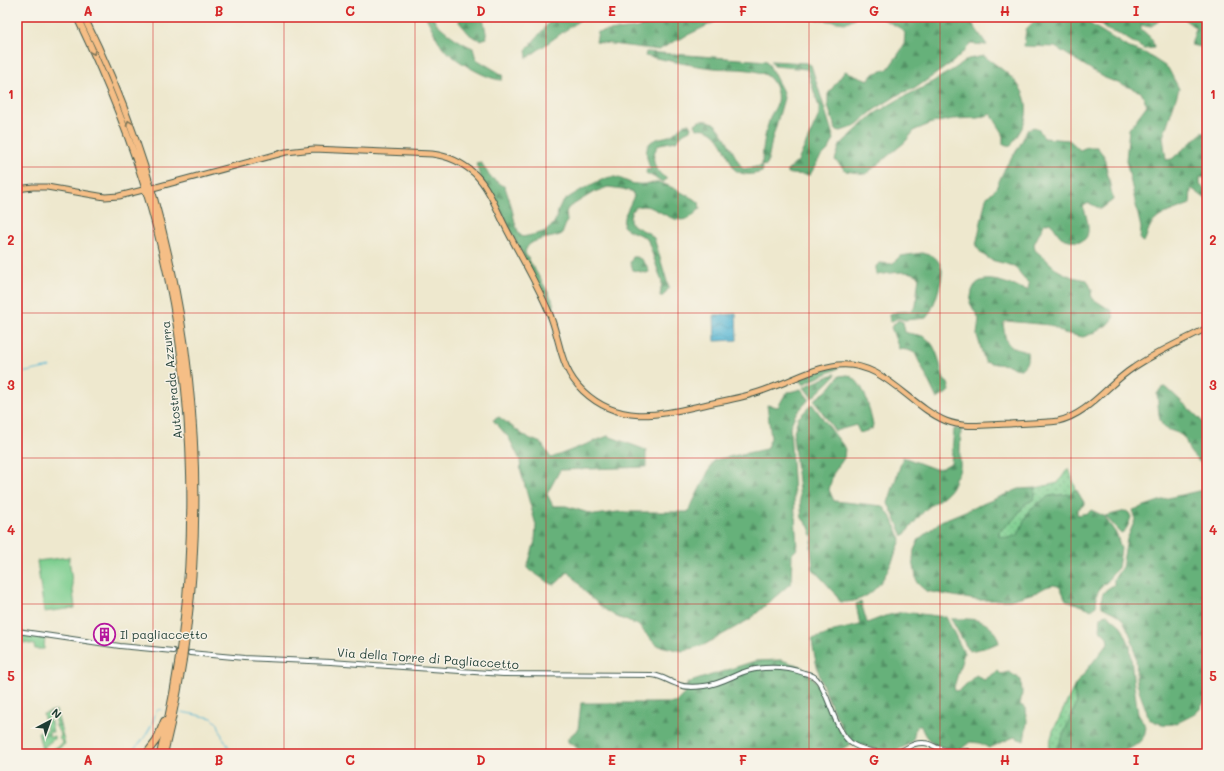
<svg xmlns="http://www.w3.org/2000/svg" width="1224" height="771" viewBox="0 0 1224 771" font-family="Mali,sans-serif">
  <defs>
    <pattern id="grass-dots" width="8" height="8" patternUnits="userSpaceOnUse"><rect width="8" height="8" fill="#7dce8f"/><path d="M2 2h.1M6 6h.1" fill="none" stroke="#66a876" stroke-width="1.8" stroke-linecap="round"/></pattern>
    <pattern id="forest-firs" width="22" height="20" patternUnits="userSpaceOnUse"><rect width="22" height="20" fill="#66b17a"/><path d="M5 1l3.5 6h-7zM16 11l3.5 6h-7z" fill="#539165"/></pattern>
    <pattern id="park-tufts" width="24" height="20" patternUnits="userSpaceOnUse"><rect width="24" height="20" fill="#7dce8f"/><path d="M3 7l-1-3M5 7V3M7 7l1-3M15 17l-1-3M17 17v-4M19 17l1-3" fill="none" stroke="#66a876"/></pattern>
    <pattern id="water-waves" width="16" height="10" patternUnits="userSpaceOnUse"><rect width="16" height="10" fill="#55b6d4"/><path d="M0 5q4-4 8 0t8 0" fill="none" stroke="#4695ad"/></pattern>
  </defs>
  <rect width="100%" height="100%" fill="#f7f3e8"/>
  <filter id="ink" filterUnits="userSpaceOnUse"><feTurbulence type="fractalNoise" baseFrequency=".025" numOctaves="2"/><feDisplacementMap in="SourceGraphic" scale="8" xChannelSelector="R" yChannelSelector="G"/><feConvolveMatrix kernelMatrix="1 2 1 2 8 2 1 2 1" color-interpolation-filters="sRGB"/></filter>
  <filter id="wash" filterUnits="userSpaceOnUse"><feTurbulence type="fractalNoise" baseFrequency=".012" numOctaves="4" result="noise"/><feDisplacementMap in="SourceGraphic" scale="16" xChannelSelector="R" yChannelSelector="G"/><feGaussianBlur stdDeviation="0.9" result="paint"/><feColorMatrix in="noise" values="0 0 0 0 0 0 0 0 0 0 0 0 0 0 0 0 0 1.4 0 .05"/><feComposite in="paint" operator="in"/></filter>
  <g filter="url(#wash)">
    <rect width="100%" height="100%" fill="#eee8ce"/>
    <path fill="url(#grass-dots)" stroke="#4e8662" d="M1069,469L1076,489L1071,494L1049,496L1029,510L1018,535L1008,538L999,536V531L1013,520L1025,504L1034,499L1036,488L1058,483L1066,471Z
      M1075,685L1074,692L1077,703L1055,754H1048L1051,738L1053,731Z
      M56,710L60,725L56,726L54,717L56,716L55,712L49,713L53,732H49V734L39,737L38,732L47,730L43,714Z"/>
    <path fill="url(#forest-firs)" stroke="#427757" d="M426,17H432C440,29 460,43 473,48L476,59L503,75L502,80C487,80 450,58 441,45C435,36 431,26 426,17Z
      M460,17H483L487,38L480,40L470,35L459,22Z
      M554,17H584L527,58L526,50Z
      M654,17H743L719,20L673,42L659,50L596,42L598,32L636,28L646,25Z
      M812,17H857L845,23L815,19Z
      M879,17H968L987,45L971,44L953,62L914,89L901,93L874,110L855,126L841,131L836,130L828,106V94L845,71L868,80L873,74L888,69L904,46L905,33L900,28Z
      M1039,17H1079L1127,47L1145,53L1168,68L1179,89L1163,137L1166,160L1172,159L1202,133L1207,132V178L1200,177V185L1207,191L1206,199L1191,188L1190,204C1178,209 1159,213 1151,225C1148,229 1147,235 1145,240L1143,242L1140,240L1141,228L1126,160L1129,129L1147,105L1141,92L1105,78L1055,47L1024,46L1026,29Z
      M1092,17H1142L1144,20L1147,19L1148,17H1158L1159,21L1150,27L1141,25V29L1152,39L1154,48L1144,49L1121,35L1105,29Z
      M1181,17H1207V48L1191,45L1196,28Z
      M646,52L767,61L782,90L784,98L772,140L767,165L762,166L763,169L762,172C753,175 742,176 734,169C726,153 719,125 697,129L695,124L699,121C702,121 708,120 711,122C722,125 735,159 743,169L762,166C762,149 765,132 771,115C773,111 777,106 777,102C779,92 774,80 766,75C751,67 730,70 714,68C691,66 668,60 645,56Z
      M984,56C1005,72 1030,85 1026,116C1025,126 1016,137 1011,146L1003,144V133L991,114L978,118L953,119L932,123L915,130L905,142L866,174L846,171L835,160L840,145L874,114L901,98L920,89L954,69L968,59Z
      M771,61L807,63L811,65L834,139L829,149L819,159L810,175L791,174L786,172L798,161L819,115V107L807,69L774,66Z
      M685,124H689L691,126L690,130L684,133L676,141L660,144C649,154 653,171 666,178V180L663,182L646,173L647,169L651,171C647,159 641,144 657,139C662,137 669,137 673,134C677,131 680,127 685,124Z
      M1034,127L1040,131L1044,138L1069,140L1080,150L1087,147H1097L1104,156L1113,200L1101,209L1089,203L1083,206C1087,217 1096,246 1073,241C1070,240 1064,239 1061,237C1057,233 1054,227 1050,222L1044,224L1034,244L1035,250L1059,271L1072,277L1087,280L1092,290L1091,295L1093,299L1112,311L1114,317L1107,325L1094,333L1083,337L1064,333L1050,325L1006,321L1003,324C1005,333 1004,344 1014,348C1018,350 1022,350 1027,352C1028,360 1027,364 1021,369L1014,368L1009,365L996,364L985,362L977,335L979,319L970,303C971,299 971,295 972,291C979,268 1013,287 1028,290L1029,284L1014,266L991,260L982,254L976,246L986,198L996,188L1006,166L1019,147L1028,129Z
      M481,162L490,177L505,187L511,205L515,223L519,234L523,237C539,233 551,234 557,216C558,211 559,206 563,202C570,195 602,178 611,177C620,176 628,184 637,184C643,185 658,182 661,183C671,186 690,197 699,202L700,209C696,212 692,217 687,219C667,225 652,197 633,209C630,214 629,219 631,224L650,234L654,238L669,288L663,296H660L662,282L647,238C641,235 626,230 623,226L624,217L634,196L632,192L623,189L608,187L594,192L568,208L566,212L567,221L562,234C550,240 527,237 525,253L552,299L556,315L553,317L500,209L480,177L476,163Z
      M922,253C925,254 931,255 934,257C938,259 941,266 942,270C943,280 933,311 926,318L905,320L898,318L890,322L889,315L896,312L910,311L916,306L917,293L919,277C911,268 888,274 876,275V266L880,263L892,264L900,256Z
      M633,257C641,256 648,265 649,272L646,273L633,270L630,263Z
      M898,320L903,322L905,332C912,335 921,334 926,338C938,346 940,367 944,380L948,383L950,391L937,399L915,353L908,350L899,349L891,327Z
      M839,367L837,369L803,384L800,379L821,370Z
      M834,374H836L834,377L812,398L804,387Z
      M848,375C866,383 868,407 873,424L872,429L860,433L856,425L835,431L814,400L828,390L839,376Z
      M1164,387L1167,388L1199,418L1207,428V475C1203,462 1199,463 1191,453C1186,447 1188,440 1181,435C1176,431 1168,431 1164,427C1157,420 1159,403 1157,394L1161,388Z
      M801,389L809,399L795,415L790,427L797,549L792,554L791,583L750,619L704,645L682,651L656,645L638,625L617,617L604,609L587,594L569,571L559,581L554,585L546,581L527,568L535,541L536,525L521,472L520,460L509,438L493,420L499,417L526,437L541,443L551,458L608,436L646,450V467L560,470L547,494L553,506H566L595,515L618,512H688L714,460L766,449L771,438L767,405L778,407L786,393Z
      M812,404L845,448L844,458L833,474L829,490L834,501L883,506L893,520L901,540C889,569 878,604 840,602L835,593L813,569L811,547L813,538L809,527L802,518L793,435L798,418Z
      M954,429H961C961,437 960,445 960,452C959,462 963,470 955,478C953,493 937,500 926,509C918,517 911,527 903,536L888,503L903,457L935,469L942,468L951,463Z
      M1036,488L1034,499L1025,504L1013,520L999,531V536L1008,538L1018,535L1029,510L1049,496L1070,494L1076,489L1085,504L1077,510V515L1088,513L1091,510L1104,516L1117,535L1121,549L1118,568L1111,575L1108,581L1100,587L1097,594L1096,606L1091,610L1088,608L1066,600L1061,589L1058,586L1053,585L1046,587L1037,592L1010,600H976L926,591L917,583L913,560L914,550L919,539L941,521L1019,489Z
      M1207,489V698C1203,702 1202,708 1198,711C1196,714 1191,716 1187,718C1172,726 1165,727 1149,719C1145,705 1138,692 1136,677C1136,671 1137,665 1136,659C1135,646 1129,628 1121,618C1116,613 1108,610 1102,607C1101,594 1102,591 1114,585V579L1122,567L1127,539L1135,520V516L1133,510L1168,498Z
      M1126,511L1129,513L1131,517C1129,523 1127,531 1121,533L1105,516Z
      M861,602L867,623L885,616L903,612L946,617L964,653L954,687L955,691L960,690L976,675L984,680L998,671L1001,674L1009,672L1021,680L1022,693L1020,705L1026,708L1027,722L1024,741L1014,737L989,748L980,743L970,742L961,749C942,748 928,747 921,726H917L915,730L913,741C897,752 895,752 876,749C868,747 859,746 852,741C846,737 842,728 839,721C824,692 816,671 812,639L823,636L834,631L860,625L856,604Z
      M1107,614L1121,626L1130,645L1133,678L1138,714L1146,727C1145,731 1145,736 1142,739C1126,760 1080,754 1055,754L1077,703L1074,692L1075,685L1108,643L1107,637L1100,630L1101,618L1103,615Z
      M951,619C966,619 981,617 992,629C996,634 998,637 999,643L984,648L969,651Z
      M781,660L801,666L815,680L841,732L851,744L833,754H678V751L633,754H582L575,746L568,742V738L578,729L581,703H675L685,693L687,683L755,661Z"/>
    <path fill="url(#park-tufts)" stroke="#4e8662" d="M17,632L45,636L44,649H35L34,645L17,641Z
      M60,725L65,744L50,754H43L39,737L49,734L50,737L54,736V739L44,747L48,753L63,743L59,738L61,736L56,726Z"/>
    <path fill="#7dce8f" stroke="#4e8662" d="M69,557L75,608L44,612L37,561Z"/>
    <path fill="url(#water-waves)" stroke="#3a7a84" d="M736,314L737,340L715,341L714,315Z"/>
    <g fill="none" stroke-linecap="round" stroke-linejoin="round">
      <path stroke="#55b6d4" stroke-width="1" d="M17,374L50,367
        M182,712L212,718L218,724L222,736L233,754
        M104,754C111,752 119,753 126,752C138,749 145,737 151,726C154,720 154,713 159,709L162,710"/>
    </g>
  </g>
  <g filter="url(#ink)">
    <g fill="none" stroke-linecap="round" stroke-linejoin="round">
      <defs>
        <path id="minor" d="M17,631L120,646L173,651
          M190,653L244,658L331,662L503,674L652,675C662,676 668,681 677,684C685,688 695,687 704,686C717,685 729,678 741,673C759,666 785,666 804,673C809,674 816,677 819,682C830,698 836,735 854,745C865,751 890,756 901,751C909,747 915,742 924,743C929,743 933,746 938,748C947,751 958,752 968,751L970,754"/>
        <path id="major" d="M153,188L286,152L314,149L432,154C449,156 463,163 475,174C490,189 497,211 507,230C521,257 537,284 549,312C561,341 559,368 583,391C621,427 663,414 708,404C729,400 750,396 770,388C793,380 814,368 838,365C883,360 909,406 946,421C966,429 989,424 1010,424C1026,423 1042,423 1058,421C1089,414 1108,384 1133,368C1156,352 1182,341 1207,328
          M17,189L33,187H47L105,197L119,196L143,190"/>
        <path id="highway" d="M77,17C105,76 131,138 149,201C200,377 204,576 160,754
          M84,17C196,243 225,509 164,754
          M146,754L156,741L164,721"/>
      </defs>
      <use href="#minor" stroke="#3e574b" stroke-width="6"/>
      <use href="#major" stroke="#3e574b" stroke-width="7"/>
      <use href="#highway" stroke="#3e574b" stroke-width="8"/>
      <use href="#minor" stroke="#fff" stroke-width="4"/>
      <use href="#major" stroke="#f5be86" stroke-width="5"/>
      <use href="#highway" stroke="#f5be86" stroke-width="6"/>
    </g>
    <defs><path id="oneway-chevron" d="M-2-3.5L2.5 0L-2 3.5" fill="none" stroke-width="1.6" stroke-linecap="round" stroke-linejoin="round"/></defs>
    <g stroke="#7f7759">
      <use href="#oneway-chevron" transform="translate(93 52) rotate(66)"/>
      <use href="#oneway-chevron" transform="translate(129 123) rotate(-110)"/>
    </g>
  </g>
  <path fill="none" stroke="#d62828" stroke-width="1" stroke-opacity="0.55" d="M153,17V754M284,17V754M415,17V754M546,17V754M678,17V754M809,17V754M940,17V754M1071,17V754M17,167H1207M17,313H1207M17,458H1207M17,604H1207"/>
  <defs>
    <symbol id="building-ring" viewBox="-11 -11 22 22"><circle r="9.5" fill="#f7f3e8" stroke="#b5179e" stroke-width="1.5"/><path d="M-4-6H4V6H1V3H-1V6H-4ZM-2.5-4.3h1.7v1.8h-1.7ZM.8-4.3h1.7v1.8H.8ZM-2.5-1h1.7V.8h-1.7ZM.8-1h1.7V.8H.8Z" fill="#b5179e"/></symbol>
  </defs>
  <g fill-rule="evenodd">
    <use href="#building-ring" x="92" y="622" width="25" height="25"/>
  </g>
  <g text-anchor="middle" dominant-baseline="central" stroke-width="3" stroke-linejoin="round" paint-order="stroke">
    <g font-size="12" fill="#1f3d34" stroke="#f7f3e8">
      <text transform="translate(171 380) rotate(-96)">Autostrada Azzurra</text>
      <text transform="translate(428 658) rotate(4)">Via della Torre di Pagliaccetto</text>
    </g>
    <g font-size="12" fill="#1f3d34" stroke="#f7f3e8" text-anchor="start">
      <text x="120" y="634">Il pagliaccetto</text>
    </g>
  </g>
  <rect width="1224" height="771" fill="none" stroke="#f7f3e8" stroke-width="44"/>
  <g transform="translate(50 721) rotate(41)" stroke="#f7f3e8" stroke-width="3" paint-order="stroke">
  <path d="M0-3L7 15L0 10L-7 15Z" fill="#1f3d34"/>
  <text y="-6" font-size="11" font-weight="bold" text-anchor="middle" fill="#1f3d34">N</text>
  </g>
  <rect x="22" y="22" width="1180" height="727" fill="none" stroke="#d62828" stroke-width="1.5"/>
  <g font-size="13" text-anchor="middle" font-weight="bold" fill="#d62828">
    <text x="88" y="16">A</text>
    <text x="219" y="16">B</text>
    <text x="350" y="16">C</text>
    <text x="481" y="16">D</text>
    <text x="612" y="16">E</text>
    <text x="743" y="16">F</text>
    <text x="874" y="16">G</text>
    <text x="1005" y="16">H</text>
    <text x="1136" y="16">I</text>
    <text x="11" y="99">1</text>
    <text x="1213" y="99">1</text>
    <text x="11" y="245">2</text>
    <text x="1213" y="245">2</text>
    <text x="11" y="390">3</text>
    <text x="1213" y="390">3</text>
    <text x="11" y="535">4</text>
    <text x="1213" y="535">4</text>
    <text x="11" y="681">5</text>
    <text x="1213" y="681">5</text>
    <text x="88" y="765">A</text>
    <text x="219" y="765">B</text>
    <text x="350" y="765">C</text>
    <text x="481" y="765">D</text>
    <text x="612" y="765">E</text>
    <text x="743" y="765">F</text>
    <text x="874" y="765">G</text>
    <text x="1005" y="765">H</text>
    <text x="1136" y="765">I</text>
  </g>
</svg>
